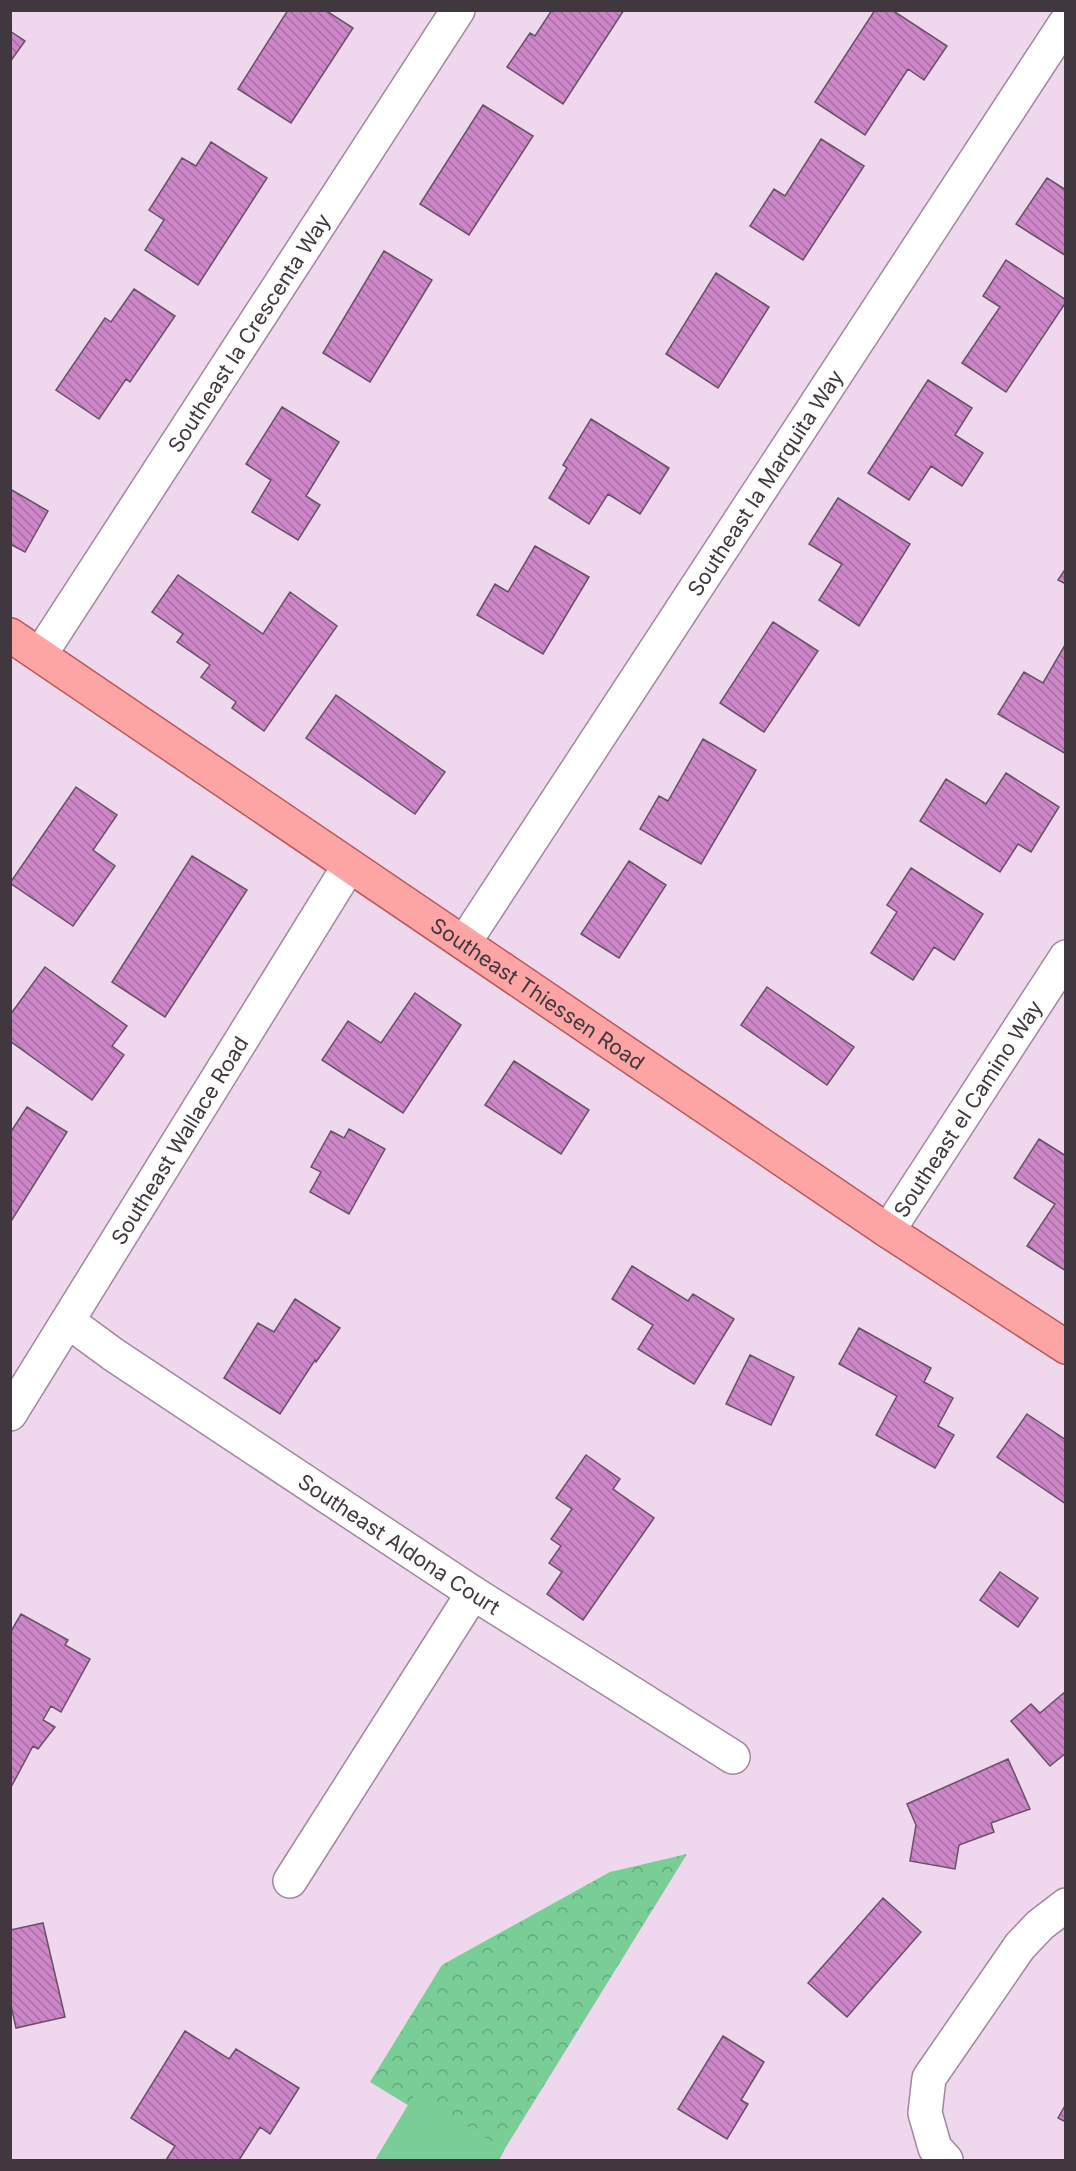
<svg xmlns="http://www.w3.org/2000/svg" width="1076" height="2171" viewBox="0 0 1076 2171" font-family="Inter,sans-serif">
  <defs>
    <pattern id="forest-crowns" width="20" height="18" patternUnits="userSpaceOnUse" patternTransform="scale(1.5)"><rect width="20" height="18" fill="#78ce94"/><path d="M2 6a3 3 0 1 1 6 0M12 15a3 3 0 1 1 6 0" fill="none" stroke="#64a87a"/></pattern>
    <pattern id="building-back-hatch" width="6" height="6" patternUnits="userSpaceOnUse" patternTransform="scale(1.5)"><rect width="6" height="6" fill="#cd86c8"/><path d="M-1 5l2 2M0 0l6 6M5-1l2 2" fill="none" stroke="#a86ea4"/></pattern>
  </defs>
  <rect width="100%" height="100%" fill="#efd7ed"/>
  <path fill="url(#forest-crowns)" d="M687,1854L498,2160L370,2082L442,1965L610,1872Z"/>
  <path fill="#78ce94" d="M414,2095L505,2149L499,2160H375Z"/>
  <path fill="url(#building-back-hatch)" stroke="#675265" stroke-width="1.5" d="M288,10H325L353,28L291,123L238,89Z
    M552,10H624L563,104L507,67L530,33L535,36Z
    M875,10H892L947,46L924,80L908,69L865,135L815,102Z
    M10,31L25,41L10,62Z
    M483,105L533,136L469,235L420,204Z
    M821,139L864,166L803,260L750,226L774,189L785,196Z
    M211,142L267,178L198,285L145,250L164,220L149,210L182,158L196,166Z
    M1047,178L1066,190V256L1016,224Z
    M384,251L432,280L370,382L323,353Z
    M1006,260L1066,300V302L1006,392L962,363L1000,307L983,296Z
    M716,273L769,307L718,388L666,354Z
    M134,289L175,316L130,382L126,379L99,419L56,390L105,318L111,322Z
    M928,380L972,408L955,435L983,453L962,486L931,466L909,500L868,473Z
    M282,407L339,442L306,496L320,505L298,540L252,512L271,480L246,464Z
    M591,419L669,468L640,514L608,494L589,524L549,498L567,468L563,465Z
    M10,489L48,511L25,552L10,544Z
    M838,498L910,544L859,626L819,600L842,564L809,544Z
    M535,546L589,577L543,654L477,615L495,584L508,592Z
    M1066,568V584L1058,580Z
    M178,575L263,634L290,592L337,626L264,731L232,708L236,702L201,677L210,665L177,642L183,634L152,612Z
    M773,622L818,651L764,732L720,703Z
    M1065,645L1066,646V754L998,714L1024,672L1043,683Z
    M336,695L445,772L415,814L306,738Z
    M703,739L756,770L701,864L640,829L659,796L668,801Z
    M1006,773L1059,807L1031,852L1018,844L1000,872L920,821L946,779L986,804Z
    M76,787L117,815L93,850L115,866L73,926L10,883Z
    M192,856L247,890L165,1017L112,982Z
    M629,861L666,885L619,958L581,934Z
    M911,868L983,914L954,960L934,947L913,980L871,953L897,912L887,905Z
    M45,967L127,1026L112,1046L124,1055L92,1100L10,1041V1015Z
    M767,987L854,1047L827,1085L741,1025Z
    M415,993L461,1025L403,1113L322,1060L348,1021L381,1043Z
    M514,1061L589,1110L561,1154L485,1105Z
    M27,1107L67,1132L10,1223V1133Z
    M349,1129L385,1149L349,1214L310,1192L321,1172L311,1167L331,1131L344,1138Z
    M1039,1139L1066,1156V1271L1027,1246L1055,1204L1014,1178Z
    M632,1266L688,1301L693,1294L734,1319L694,1384L638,1349L653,1325L612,1299Z
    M295,1299L340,1328L316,1362L315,1360L280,1414L224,1378L258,1323L274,1332Z
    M859,1328L931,1368L924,1382L953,1398L938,1426L954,1435L935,1468L876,1435L897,1396L839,1364Z
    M750,1355L794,1377L771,1425L726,1404Z
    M1027,1414L1066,1440V1504L997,1457Z
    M586,1455L620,1479L613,1489L654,1518L583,1620L547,1594L562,1572L549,1563L561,1546L551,1539L572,1509L556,1498Z
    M1000,1572L1038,1598L1018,1627L980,1600Z
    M21,1614L68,1640L65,1645L90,1659L61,1712L51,1706L43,1720L55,1727L38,1749L33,1746L10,1789V1633Z
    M1066,1691V1753L1050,1766L1011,1721L1031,1704L1040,1713Z
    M1008,1759L1030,1809L991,1823L994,1832L959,1845L955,1869L910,1861L916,1825L907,1804Z
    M883,1898L921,1932L847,2017L808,1983Z
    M43,1923L65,2017L16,2028L10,2001V1930Z
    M185,2031L229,2059L236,2049L299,2088L270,2134L260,2127L239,2160H166L175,2146L131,2118Z
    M723,2036L764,2062L741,2100L748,2104L727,2139L678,2109Z
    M1066,2104V2122L1058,2118Z"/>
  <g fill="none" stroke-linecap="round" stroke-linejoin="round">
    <defs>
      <g id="minor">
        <path id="s1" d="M40,655L458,10"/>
        <path id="s2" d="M464,943L1066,22"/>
        <path id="s3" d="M888,1231L1066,957"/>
        <path id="s4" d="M69,1322L114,1355L473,1593L733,1757"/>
        <path id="s5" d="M10,1414L349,866"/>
        <path d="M290,1881L473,1593"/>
        <path d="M946,2160L935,2148L925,2113L929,2078L1020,1946L1040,1925L1066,1905"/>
      </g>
      <g id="major">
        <path id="s6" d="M10,635L888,1231L1066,1347"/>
      </g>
    </defs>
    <use href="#minor" stroke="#9f899d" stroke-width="36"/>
    <use href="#major" stroke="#ba585a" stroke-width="36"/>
    <use href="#minor" stroke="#fff" stroke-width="33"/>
    <use href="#major" stroke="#fda5a5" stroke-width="33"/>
  </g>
  <g text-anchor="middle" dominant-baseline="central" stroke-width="4.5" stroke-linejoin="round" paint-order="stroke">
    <g font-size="21" fill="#40373f" stroke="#fff">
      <text stroke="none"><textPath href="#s1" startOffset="384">Southeast la Crescenta Way</textPath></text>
      <text stroke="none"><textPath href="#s2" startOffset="550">Southeast la Marquita Way</textPath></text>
      <text stroke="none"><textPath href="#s6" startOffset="638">Southeast Thiessen Road</textPath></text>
      <text stroke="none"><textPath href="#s3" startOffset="146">Southeast el Camino Way</textPath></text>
      <text stroke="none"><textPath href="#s5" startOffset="322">Southeast Wallace Road</textPath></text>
      <text stroke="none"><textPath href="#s4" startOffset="398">Southeast Aldona Court</textPath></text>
    </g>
  </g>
  <rect width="1076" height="2171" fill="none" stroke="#40373f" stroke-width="24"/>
</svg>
